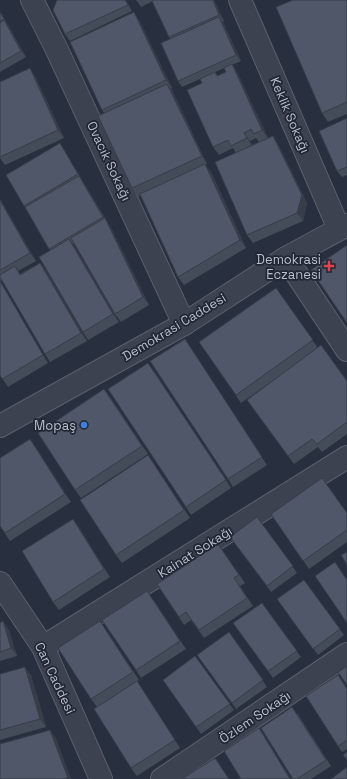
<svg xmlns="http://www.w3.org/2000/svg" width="347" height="779" viewBox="0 0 347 779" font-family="'Space Grotesk',sans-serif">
  <rect width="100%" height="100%" fill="#283040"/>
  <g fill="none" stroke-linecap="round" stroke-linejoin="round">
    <defs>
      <path id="minor" d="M32,0L57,50L184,324
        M240,0L339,229
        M286,258L347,350
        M0,583L43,647L101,779
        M43,647L347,457
        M162,779L347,654"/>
      <path id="tertiary" d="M0,426L184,324L286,258L347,225"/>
    </defs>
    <use href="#minor" stroke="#5a606d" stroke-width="24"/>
    <use href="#tertiary" stroke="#5a606d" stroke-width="24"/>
    <use href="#minor" stroke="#3c4250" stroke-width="22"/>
    <use href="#tertiary" stroke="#3c4250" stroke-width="22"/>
  </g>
  <path fill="#444b59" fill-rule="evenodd" d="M57,0H126L132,11L70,41L65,34Z
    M136,0H214L224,21L223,22L241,61L232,65L237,72L268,138L273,136L278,144L307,203L303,221L253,243L247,235L236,153L233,148L219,155L213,147L202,83L200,79L182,87L178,81L170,39L153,1L141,7ZM224,68L226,72L218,76L215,72ZM256,138L259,142L252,145L250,141Z
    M347,0V114L328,122L322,113Z
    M0,11L26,57L0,72Z
    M139,20L172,88H171L173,92L207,164L205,165L211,172L246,248L184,285L178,277L140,195L138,197L132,188L104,113L102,110Z
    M35,76L64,138L5,165L0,158V82Z
    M347,118V175L342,177L337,171Z
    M64,150L105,218L110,226L149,305L121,322L115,314L74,243L73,244L119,322L88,340L83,332L50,250L6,175Z
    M0,199L36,261L18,271L20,274L40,263L46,271L87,341L50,362L45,354L2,280L0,281L48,363L8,387L0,375Z
    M276,288L318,348L347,381V434L322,452L318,447L294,464L247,400L282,374L241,403L199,342Z
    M185,339L267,465L233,487L228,479Z
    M154,371L231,488L191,515L186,507Z
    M110,397L148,454L81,498L75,490Z
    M30,439L71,502L10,541L0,526Z
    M148,455L190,518L122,563L116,555Z
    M347,513V542L309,569L271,514Z
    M257,517L297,573L271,592L230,537Z
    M73,519L110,577L59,610L53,602Z
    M218,544L245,583L240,586L253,606L204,638L191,620L184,625L157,584Z
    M304,580L344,635L318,655L277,599Z
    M153,599L186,649L141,678L136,670Z
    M262,603L301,657L273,678L233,623Z
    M100,621L139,680L137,681L180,748L137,776L131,768L97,707L91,699Z
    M0,623L9,630L17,656L0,661Z
    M229,632L267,687L236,709L197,655Z
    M195,656L234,710L201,734L163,680Z
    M0,674L31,675L46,727L0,740Z
    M347,688V749L342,752L338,746Z
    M297,713L331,766L311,779H293Z"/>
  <path fill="#373d49" d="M125,0H126L132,11L128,5Z
    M213,0H214L224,21L219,15Z
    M134,12L139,20L172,88L166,80Z
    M219,17L224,24L241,61L236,55Z
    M4,20L9,26L26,57L21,51Z
    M232,64L237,72L268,138L262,130Z
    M30,68L35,76L64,138L58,130Z
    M167,84L173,92L207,164L202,156Z
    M244,133L250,141L252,147L247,138Z
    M273,136L278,144L307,203L303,221L297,213Z
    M205,164L211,172L246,248L240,240Z
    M79,176L83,182L105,219V218L110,226L149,305L143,297L106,222Z
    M0,199L36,261L30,253L0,200Z
    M69,239L75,247L119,322L113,314Z
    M40,263L46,271L87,341L81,333Z
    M0,281L48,363L43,355Z
    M30,439L36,447L71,502L65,494Z
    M73,519L79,527L110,577L104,569Z
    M3,621L9,630L17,656L11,648Z
    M25,667L31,675L46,727L40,719Z
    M259,728L264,735L291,779H290Z
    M50,730L56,738L71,779H69L68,778Z"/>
  <path fill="#4f5768" stroke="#373d49" d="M57,0H125L128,5L65,34L53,10Z
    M154,0H213L219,15L169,37L152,1Z
    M293,0H347V102L322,113L276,7Z
    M0,12L4,19L0,21Z
    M134,12L166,80L102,110L70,42Z
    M219,17L236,55L178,81L161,43Z
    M4,20L21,51L0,63V23Z
    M232,64L262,130L254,134L251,129L244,133L247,138L231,146L228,140L213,147L187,90L202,83L200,79L215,72L217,76L226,72L224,68Z
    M30,68L58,130L0,157V82Z
    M167,84L202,156L132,188L98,116Z
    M347,118V167L337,171L319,131Z
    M273,136L302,195L297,213L247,235L215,162Z
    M60,143L78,174L24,206L6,175Z
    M205,164L240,240L178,277L140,194Z
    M79,176L103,217L49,249L25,207Z
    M0,200L30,253L0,270Z
    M105,218L143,297L115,314L71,238Z
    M69,239L113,314L83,332L39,257Z
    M347,245V323L311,270Z
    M40,263L81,333L45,354L0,277V275L15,266L20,275Z
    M0,281L43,355L2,379L0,375Z
    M276,288L313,340L236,395L199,342Z
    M185,339L262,457L228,479L150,361Z
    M321,345L347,381V422L317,444L312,439L288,456L247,400Z
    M148,363L226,480L186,507L108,389Z
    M104,389L142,446L75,490L38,433Z
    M30,439L65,494L5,533L0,526V458Z
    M148,455L184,510L116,555L80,500Z
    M322,478L347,513V530L303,561L271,514Z
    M257,517L293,566L267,586L230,537Z
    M73,519L104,569L53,602L22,551Z
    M218,544L239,575L234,578L247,598L199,630L186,612L179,617L157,584Z
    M347,552V565L341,555Z
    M335,562L347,580V623L315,576Z
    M304,580L340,629L313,649L277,599Z
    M147,591L180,641L136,670L102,620Z
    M262,603L297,651L268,671L233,623Z
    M3,621L11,648L0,652V623Z
    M100,621L133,672L91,699L58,648Z
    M229,632L263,680L232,703L197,655Z
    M195,656L230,704L196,727L163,680Z
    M347,666V685L338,672Z
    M25,667L40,719L0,730V674Z
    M338,675L347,689V740L338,746L306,696Z
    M137,681L175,740L131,768L94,709Z
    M292,707L326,760L297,779H293L261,728Z
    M259,728L290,779H241L224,751Z
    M50,730L68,778L63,779H0V744Z
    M347,752V760L343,755Z
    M215,758L229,779H182Z
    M347,767V779H331Z"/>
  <path fill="#e0444e" stroke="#212735" stroke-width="1.5" d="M327 260h4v4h4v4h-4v4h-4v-4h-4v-4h4z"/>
  <circle fill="#3f7fe0" stroke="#212735" stroke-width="1.5" cx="84" cy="425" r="4"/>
  <g text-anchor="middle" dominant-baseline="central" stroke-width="3.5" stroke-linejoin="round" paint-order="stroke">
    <g font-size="13" fill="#b9beca" stroke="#212735">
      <text transform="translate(290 115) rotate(67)">Keklik Sokağı</text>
      <text transform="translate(109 161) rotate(65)">Ovacık Sokağı</text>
      <text transform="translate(174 327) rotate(-31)">Demokrasi Caddesi</text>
      <text transform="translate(195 552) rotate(-32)">Kainat Sokağı</text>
      <text transform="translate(55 678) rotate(65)">Can Caddesi</text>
      <text transform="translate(255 717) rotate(-34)">Özlem Sokağı</text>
    </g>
    <g font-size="13" fill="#b9beca" stroke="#212735" text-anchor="end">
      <text x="321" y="259">Demokrasi<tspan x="321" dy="15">Eczanesi</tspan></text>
      <text x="76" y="425">Mopaş</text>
    </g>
  </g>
</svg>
